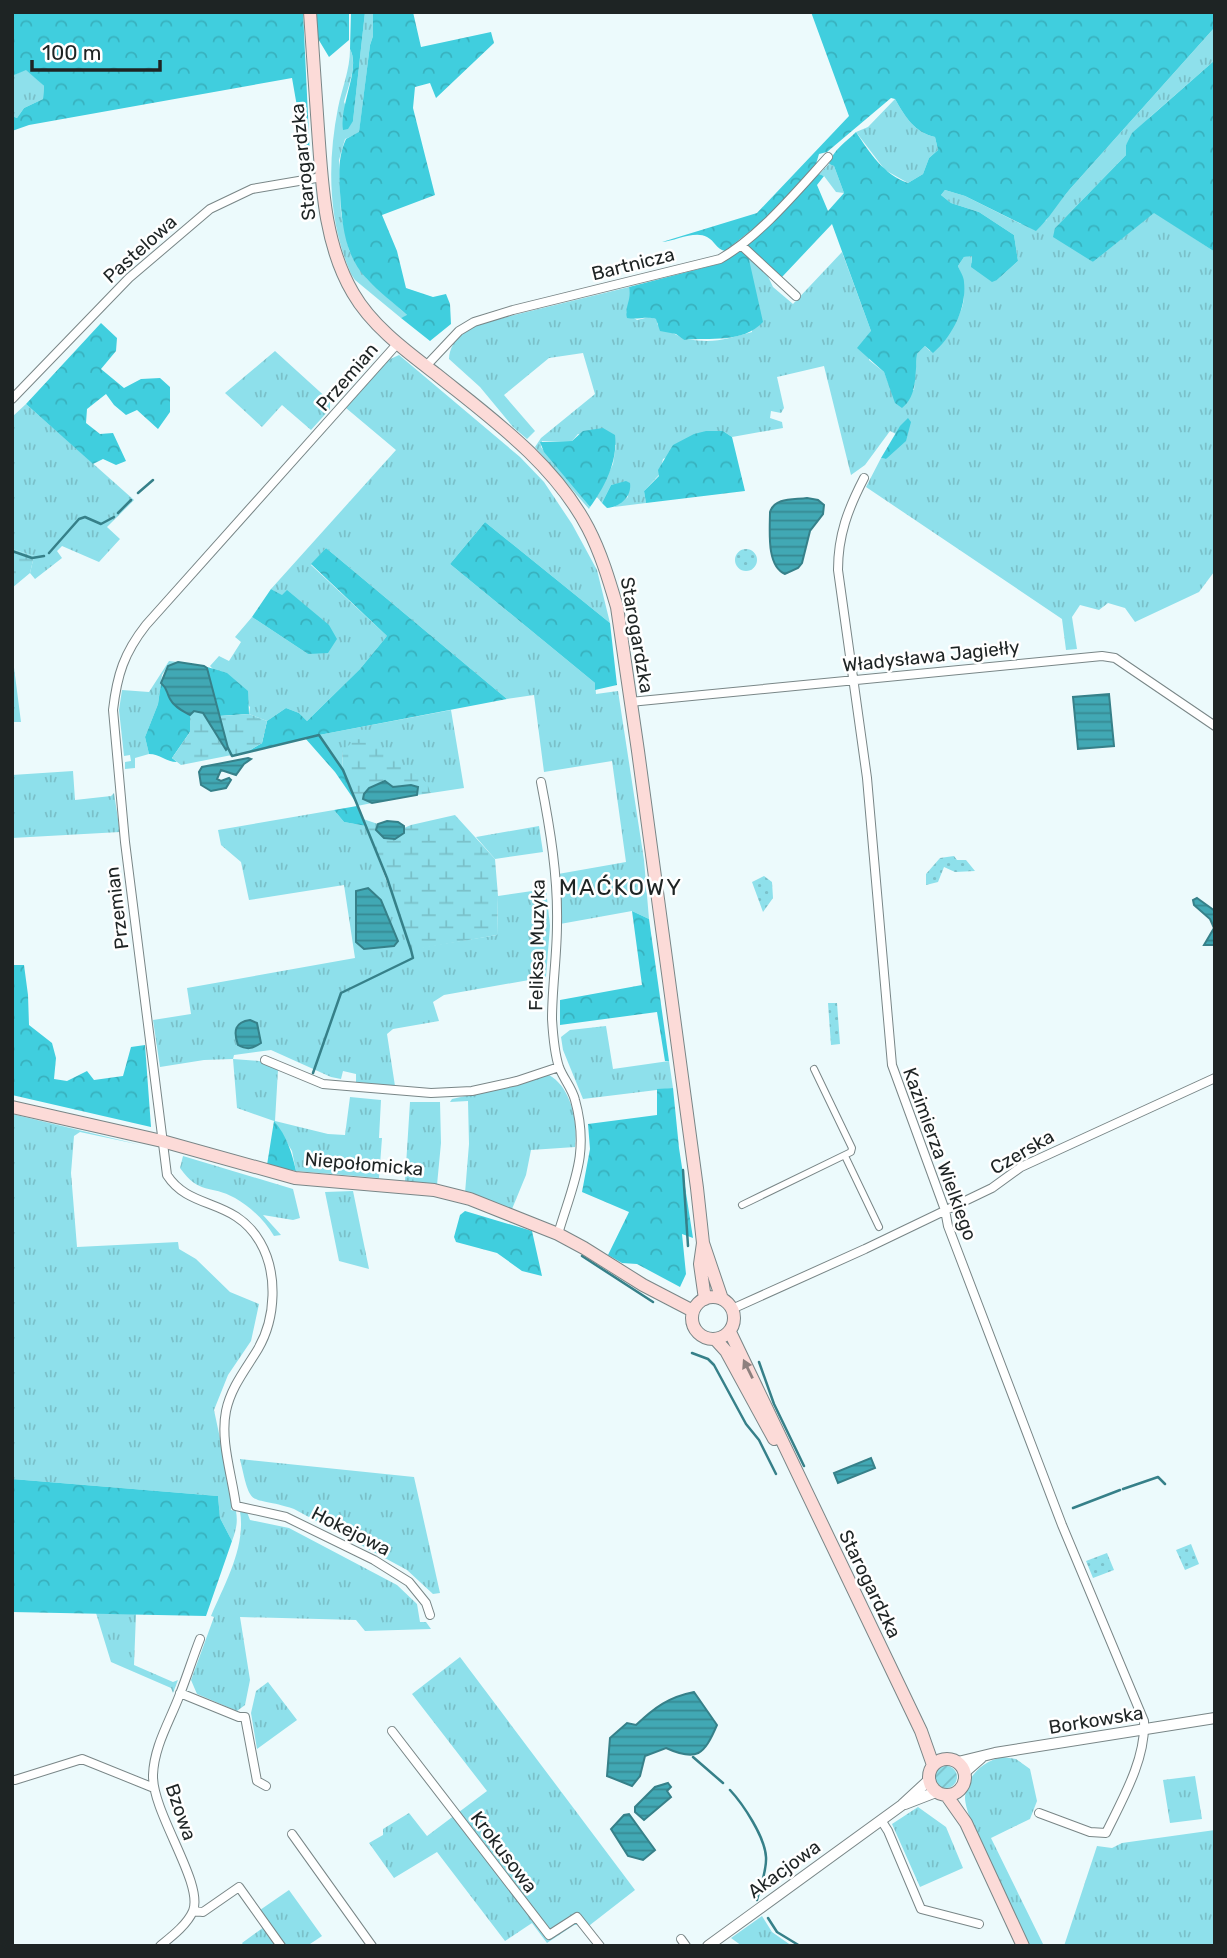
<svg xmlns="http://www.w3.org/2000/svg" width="1227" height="1958" viewBox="0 0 1227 1958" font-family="Rubik,sans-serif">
  <defs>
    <pattern id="grass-tufts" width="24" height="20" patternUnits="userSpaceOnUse" patternTransform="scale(1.75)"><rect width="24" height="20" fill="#8ee0eb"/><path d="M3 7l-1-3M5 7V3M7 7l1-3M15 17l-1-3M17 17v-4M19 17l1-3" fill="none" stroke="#7ac0c9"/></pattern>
    <pattern id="forest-crowns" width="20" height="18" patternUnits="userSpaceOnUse" patternTransform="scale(1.75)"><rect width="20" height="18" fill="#40cede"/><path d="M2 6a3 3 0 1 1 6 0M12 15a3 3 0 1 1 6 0" fill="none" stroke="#38b1be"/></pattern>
    <pattern id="wetland-marsh" width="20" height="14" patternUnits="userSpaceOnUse" patternTransform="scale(1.75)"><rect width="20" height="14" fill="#8ee0eb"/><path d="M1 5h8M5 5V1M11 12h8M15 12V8" fill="none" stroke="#7ac0c9"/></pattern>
    <pattern id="park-dots" width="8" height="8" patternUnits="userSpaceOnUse" patternTransform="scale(1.75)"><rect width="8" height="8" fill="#8ee0eb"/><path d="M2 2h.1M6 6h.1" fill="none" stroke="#7ac0c9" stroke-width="1.8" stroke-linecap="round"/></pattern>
    <pattern id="garden-furrows" width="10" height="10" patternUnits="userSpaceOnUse" patternTransform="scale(1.75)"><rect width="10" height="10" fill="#8ee0eb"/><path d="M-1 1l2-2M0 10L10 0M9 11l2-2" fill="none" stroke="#7ac0c9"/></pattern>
    <pattern id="water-rules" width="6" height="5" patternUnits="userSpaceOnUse" patternTransform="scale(1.75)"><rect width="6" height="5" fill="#41a8b4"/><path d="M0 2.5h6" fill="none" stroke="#368992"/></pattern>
  </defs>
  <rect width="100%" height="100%" fill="#ecfafc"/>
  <path fill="url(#grass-tufts)" d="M365,12H373V36L370,45L359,133L345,139L339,160L341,213L349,250L367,279L408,316L401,318L355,280L351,274C328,221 327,164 338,108C342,88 350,70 350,49C358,65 348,86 344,102L353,121Z
    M1215,27V60L1150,117L1126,145V155L1055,228L1093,262L1154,212L1215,252L1214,572L1199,592L1135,622L1125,608L1108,603L1099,610L1080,605L1072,617L1077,649L1066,650L1062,619L866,487L881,458L886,459L900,426L896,434L890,431L865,465L851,475L824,366L777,377L784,408L781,413L771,411L770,418L782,422L783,428L732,437L723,431L663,459L659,475L644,491L646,503L614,507L628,497L626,482L611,485L602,503L597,497L613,464L616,445L578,434L572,441H542L541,447L590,507L589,509L535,447L541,438L595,394L583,353L549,358L504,395L535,431L527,439L513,427L480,387L449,359C450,339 467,329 486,322L629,287L632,296L626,313L637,320L649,317L657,319V324C666,332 675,332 684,340C692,339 699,341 707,341C721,341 738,336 752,332L748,255L765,270L773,287L793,304L842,252L871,331L869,360L884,372L892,392L914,390L917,354L925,346L930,351C956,324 974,306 958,266L964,257L972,255L971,263L997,280L1018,261L1014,235L979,212L951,203L941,195L945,190L965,196L1021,224L1046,221L1051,211L1070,189Z
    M26,69L44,86L43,99L24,108L17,118L12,116V76Z
    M895,99C906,118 914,132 935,137L938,150L929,158L923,174L908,183L885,170L856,132L868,127Z
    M829,164L834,166L844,193L836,192L824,176L819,174Z
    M275,351L330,401V409L311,430L282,405L262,427L225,393Z
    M399,355L520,457L544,482L572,524L597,570L610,623L485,522L450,564L595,683L596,694L618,691L644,860L649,919L632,911L560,924L558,874L626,862L612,761L544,772L534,695L507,699L326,548L311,565L387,636L360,669L307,721L299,713L286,708L267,721L249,714L250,707L210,666L219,656L229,661L241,642L235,637L252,617L308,654L287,591L283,596L271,589L396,450L346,408L386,361Z
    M26,404L134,500L107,527L120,539L99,562L62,546L57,551L62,558L35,579L30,573L34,556L12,549V417Z
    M12,652L21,722H12Z
    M169,661L178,662L168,666L162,675L158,704L145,737L149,754L135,758V768L125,769V762L131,761L130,755L124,756L119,710L122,690L149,692Z
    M451,710L464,788L431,793C418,763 371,759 342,751L343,770L319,735Z
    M73,771L75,800L111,796L114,793L120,832L12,838V775Z
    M334,810L344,822L366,826L412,949L497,935L498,896L546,889L550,926L546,977L444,995L433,1002L439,1021L393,1029L387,1034L395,1086L356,1082V1074L343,1071L341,1079L331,1077L271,1050L234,1055L233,1059L259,1061L278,1070L275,1121L328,1134L345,1135L350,1097L381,1100L379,1138H382L379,1178L296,1171L292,1151L274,1121L237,1108L233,1059L204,1060L160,1067L153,1020L191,1014L187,988L355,958L344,885L249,900L241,862L221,845L218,830Z
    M539,826L543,852L495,859L476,837Z
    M606,1026L613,1069L669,1061L673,1088L583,1099L563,1050L561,1037L570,1030Z
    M549,1075C572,1088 578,1123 575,1147L531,1150L526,1175L512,1209L465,1193L469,1144L468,1101L450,1102L452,1099L515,1085Z
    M410,1102H440L441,1143L437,1185L405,1181Z
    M12,1114L141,1145L80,1132L74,1136L71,1173L77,1247L178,1242L179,1249L196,1259L230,1292L259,1304L251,1341L228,1375L214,1410L232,1495L231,1510L236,1511C238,1523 236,1530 232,1541L220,1518L218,1496L12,1479Z
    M183,1156L293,1189L300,1218L293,1220L263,1215L281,1235L274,1236C265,1221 251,1207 235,1198C210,1184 200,1196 180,1168Z
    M353,1191L369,1269L339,1261L325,1192Z
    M240,1459L414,1477L440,1593L433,1594L407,1570L294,1509C248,1494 252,1512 240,1459Z
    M240,1511L247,1512L250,1520L289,1528L397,1585L417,1604L420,1622H426L431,1629L365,1631L356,1620L240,1617L250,1680L245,1705L237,1711L197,1694L191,1680L214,1617L211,1616C225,1583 246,1547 240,1511Z
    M96,1613L136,1614L134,1665L173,1682L178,1680L173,1693L171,1688L111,1662Z
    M460,1657L635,1890L590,1925H574L547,1943L532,1923L505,1941L437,1852L394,1878L369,1843L383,1835V1829L409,1813L427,1836L487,1791L412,1694Z
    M268,1682L297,1720L257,1749L251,1713L256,1691Z
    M1003,1757L1016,1759L1030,1769L1037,1801L1030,1819L991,1838L1044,1946H1029C1017,1920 964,1819 965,1797C967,1775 983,1761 1003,1757Z
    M1195,1776L1202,1819L1170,1823L1163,1780Z
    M918,1807L946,1827L963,1868L920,1887L892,1824Z
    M1215,1830V1946H1064L1097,1846L1112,1848L1122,1843Z
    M289,1890L322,1936L307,1946H286L260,1910Z
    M762,1916L772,1932L792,1946H742L731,1938Z
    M264,1927L278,1946H244L242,1943Z"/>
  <path fill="url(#forest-crowns)" d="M12,12H303L310,157L306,158L292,78L29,125L12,131V116L17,118L24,108L43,99L44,86L26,70L12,76Z
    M316,12H349V40L329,57L317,37Z
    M351,12H365L353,121L348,129L343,130C339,105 361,69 350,49Z
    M373,12H413L421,47L491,32L494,43L436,98L430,83L415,87L413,108L435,195L382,215L397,251L406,288L433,297L446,294L450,304L451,324L430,341L401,318L407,315C394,303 379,292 367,279C344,255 342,223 340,192C339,173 338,157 346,139L359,132L370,45L373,36Z
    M811,12H1215V27L1070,189C1058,203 1049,219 1036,231L965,196L945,190L941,195L951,203L979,212L1014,235L1018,261L997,280L992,282L971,267L972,256L964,257L958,266C960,271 964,277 964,282C967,308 952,337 933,353L925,346L917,354C915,372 918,396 902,408L895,403L884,372L857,348L871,331L832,224L782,277L748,248L747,245L819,174L824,176L817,185L828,211L844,193L834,166L829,164C833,150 846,142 856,132C869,152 884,175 908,183L923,174L929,158L938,150L935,137C914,132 906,118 895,99L891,98L827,152L819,154L816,164L767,218L725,251C716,249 715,241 707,237C695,230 675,241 662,242L757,213L849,116Z
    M1215,60V252L1154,213L1093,262L1053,237L1055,228L1126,155V145L1132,133Z
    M742,250L748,255L763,322C742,344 710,337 684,340L676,334L660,331L656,319C646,316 638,320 627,318C624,307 632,300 629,287L718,264Z
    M101,323L117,338L116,351L101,369L124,388L141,379L160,378L170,387V412L158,429L137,410L126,415L114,405L106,394L87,409L86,423L100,434L113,433L126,461L116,465L103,459L93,464L26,404Z
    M908,418L911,422L906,441L886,459L881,458L900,426Z
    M603,428L615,435C618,460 605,487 590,507L544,452L540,442L572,441L583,431Z
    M706,431H723L732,437L745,491L646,503L644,491L659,476L658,470L673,445L694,434Z
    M626,481L630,483C632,497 620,507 607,508L602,503L611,485Z
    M485,522L610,623L617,685L595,690V683L450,564Z
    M326,548L507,699L319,735L343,770L357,804L335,772L305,738L247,752L262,743L267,721L286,708L299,713L307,721L360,669L387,636L311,564Z
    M271,589L282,595L287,590L329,625L337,639L328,653L308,654L252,617Z
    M204,666L227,673L248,691L249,714L219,716Z
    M161,683L168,689C168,701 180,710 190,715V732L172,758L177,762C166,762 160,754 149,754L145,737L158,704Z
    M357,806L366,826L344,822L334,810Z
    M632,911L649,919L669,1061H665L657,1012L560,1025V1000L642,985Z
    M12,965H24L28,995L29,1025L52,1043L56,1058L54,1079L67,1081L87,1071L94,1080L123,1076L131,1047L145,1045L151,1127L12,1095Z
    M673,1088L679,1148L693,1238L682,1234L686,1274L680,1287L637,1264L622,1263L608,1255L629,1212L582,1192L590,1149L588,1124L657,1115V1089Z
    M274,1121C287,1136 292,1153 296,1171L267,1165Z
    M465,1211L532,1231L542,1276L522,1271L497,1253L456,1242L454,1237L460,1215Z
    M12,1479L218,1496L220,1518L232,1541L206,1616L12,1612Z"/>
  <path fill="url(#wetland-marsh)" d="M12,549L34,556L30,573L12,588Z
    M193,711L203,713L228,748L219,716L249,714L267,721L262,743L247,752L181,765L172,758L190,732V715Z
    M356,739L370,740L426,782L431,793L417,795L418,787C398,780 384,792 368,802L372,803L357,806L343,770L342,751Z
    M455,815L495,859L498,896L497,935L411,950L387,878L363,819L378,824L376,830L404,833V828L411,825Z"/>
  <path fill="url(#park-dots)" d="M735 560a11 11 0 1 1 22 0a11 11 0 1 1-22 0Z
    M954,856L957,860H966L975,871L955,872L944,867L938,882L926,885V874L940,858Z
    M764,876L772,882L773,898L763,912L752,882Z
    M828,1003H837L840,1044L831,1045Z
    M1191,1544L1199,1564L1185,1570L1176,1550Z
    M1107,1553L1114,1570L1093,1578L1086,1561Z"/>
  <path fill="url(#garden-furrows)" d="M935 1777a11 11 0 1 1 22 0a11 11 0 1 1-22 0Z"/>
  <path fill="url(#water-rules)" stroke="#368089" stroke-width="2" d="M807,498L818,500L824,505L823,514L810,531L802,563L798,568L785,574C766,566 770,530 770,512C775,497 794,500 807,498Z
    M178,662L204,666L207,668L228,748L226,750L203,713L194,711L190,715C183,711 174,707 170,699C166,692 168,689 161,683L168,666Z
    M1109,694L1114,746L1078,749L1073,697Z
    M248,758L251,759L244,764L236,775L221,770L217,779L221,781L229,778L231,780L226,788L211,791L201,785L199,772L202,767Z
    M385,781L393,787L411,785L418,787L417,795L372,803L363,799L364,794L369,788Z
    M387,821L398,822L404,826V833L395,839L384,838L376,830L378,824Z
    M368,888L381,900L398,941L394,946L364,949L356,942V891Z
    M1197,898L1215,911V945H1204L1214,928L1210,919L1194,905L1193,900Z
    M250,1020L257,1023L261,1043C252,1049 247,1050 238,1045C233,1031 235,1022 250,1020Z
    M871,1458L875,1468L838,1483L834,1473Z
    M694,1692L717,1725C704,1755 697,1762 666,1748L645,1756L640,1776L632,1786L607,1776L610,1738L627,1723L636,1725C655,1707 669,1697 694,1692Z
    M668,1783L671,1787L667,1791L671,1797L644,1820L635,1812V1807L655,1787Z
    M629,1814L655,1850L643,1860L628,1856L611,1829L624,1815Z"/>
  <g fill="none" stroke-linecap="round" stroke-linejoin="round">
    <path stroke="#368089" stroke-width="2.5" d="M138,493L153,480
      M118,513L131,500
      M12,551L32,558L44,556
      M49,553L79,519L85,517L101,524L114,517
      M228,748L232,756L319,735L343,770L350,787L387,878L411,950L413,958L341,993L313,1073
      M683,1170L688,1246
      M582,1256L653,1302
      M692,1353L708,1359L714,1365L746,1424L759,1440L776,1474
      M759,1362L774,1404L804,1466
      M1123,1489L1158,1477L1165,1484
      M1073,1508L1120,1490
      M693,1757L723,1783
      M730,1790C743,1804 765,1837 766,1857C767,1871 760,1887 757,1900
      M768,1918L777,1932L800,1946"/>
    <defs>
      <path id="pedestrian" d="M845,1156L879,1227
        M742,1205L851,1152L852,1148L814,1069"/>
      <path id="minor" d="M741,245L796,296
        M398,343L146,625C124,653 117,675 113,710L125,842L167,1175C190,1211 234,1197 260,1242C278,1273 276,1318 258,1349C246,1369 231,1387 226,1411C220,1441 232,1475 236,1506L286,1517L374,1560L409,1582L426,1603L430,1615
        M426,366L459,331L474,322L513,310L720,259C760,236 797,191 828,157
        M12,399L129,278L210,209L252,189L322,177
        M864,478C848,509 838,535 838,570L867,778L892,1065L945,1210L948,1226L1062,1525L1144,1721C1146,1759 1122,1800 1106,1833L1090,1832L1039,1813
        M630,702L1102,656L1115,658L1215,726
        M541,782C550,828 558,876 557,924C557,956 552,988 552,1019C553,1035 554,1052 559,1067C563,1078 572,1088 575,1100C590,1154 573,1183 558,1234
        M265,1060L323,1084L431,1093L472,1091L517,1081L559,1067
        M732,1309L865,1249L992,1188L1021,1167L1215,1078
        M180,1693L239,1717H245L257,1781L266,1786
        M392,1731L549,1935L577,1917L600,1946
        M15,1780L82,1759L154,1788
        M881,1820L888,1831L921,1909L979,1924
        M292,1834L372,1946
        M193,1911L203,1912L239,1887L281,1946
        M681,1939L686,1946
        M160,1946C171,1937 187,1925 193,1911C204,1883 152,1813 153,1775C154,1746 170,1721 180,1694C187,1676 193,1657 200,1639"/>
      <path id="tertiary" d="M958,1762L995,1753L1215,1718
        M965,1772L981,1758
        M905,1804L936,1792
        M708,1946L902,1805L929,1780"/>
      <path id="secondary" d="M310,12C313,51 315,90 318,129C322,184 324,244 353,293C372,326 406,351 436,374C492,419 554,463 588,528C601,553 609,580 617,607L638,751L697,1188L703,1243L700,1264L705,1299
        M12,1107L162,1141L295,1178L434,1190L470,1199L558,1234L584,1248L643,1285L693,1311
        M703,1243L722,1299
        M692 1318a21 21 0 1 1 42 0a21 21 0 1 1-42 0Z
        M730,1332L921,1731L933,1765
        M716,1340L726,1351L774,1439
        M929 1777a18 18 0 1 1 36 0a18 18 0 1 1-36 0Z
        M947,1796L966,1823L1023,1946"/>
    </defs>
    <use href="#pedestrian" stroke="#798687" stroke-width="8"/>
    <use href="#minor" stroke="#798687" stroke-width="10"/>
    <use href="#tertiary" stroke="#798687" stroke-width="12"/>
    <use href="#secondary" stroke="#798687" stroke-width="14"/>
    <use href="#pedestrian" stroke="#fff" stroke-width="6"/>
    <use href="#minor" stroke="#fff" stroke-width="8"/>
    <use href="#tertiary" stroke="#fff" stroke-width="10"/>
    <use href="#secondary" stroke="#fcdbd8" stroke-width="12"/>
  </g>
  <defs><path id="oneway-solid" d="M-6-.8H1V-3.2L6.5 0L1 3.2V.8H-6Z" transform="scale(1.75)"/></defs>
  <use fill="#8d807e" href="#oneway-solid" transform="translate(748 1369) rotate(-116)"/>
  <g text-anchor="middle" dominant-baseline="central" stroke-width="5" stroke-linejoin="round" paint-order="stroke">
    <g font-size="19" fill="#1e2424" stroke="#fff">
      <text transform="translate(303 162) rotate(-96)">Starogardzka</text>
      <text transform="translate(140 249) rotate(-42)">Pastelowa</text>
      <text transform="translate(633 264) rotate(-14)">Bartnicza</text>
      <text transform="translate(347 377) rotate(-49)">Przemian</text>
      <text transform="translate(637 635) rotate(80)">Starogardzka</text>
      <text transform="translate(931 656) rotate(-6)">Władysława Jagiełły</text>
      <text transform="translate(117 908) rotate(-97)">Przemian</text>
      <text transform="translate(537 945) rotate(-89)">Feliksa Muzyka</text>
      <text transform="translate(1022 1152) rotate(-30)">Czerska</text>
      <text transform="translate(940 1154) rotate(70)">Kazimierza Wielkiego</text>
      <text transform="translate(364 1164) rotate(5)">Niepołomicka</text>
      <text transform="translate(351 1531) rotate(27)">Hokejowa</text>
      <text transform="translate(870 1584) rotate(64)">Starogardzka</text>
      <text transform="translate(1096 1720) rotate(-9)">Borkowska</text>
      <text transform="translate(181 1812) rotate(71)">Bzowa</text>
      <text transform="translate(504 1852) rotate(53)">Krokusowa</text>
      <text transform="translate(784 1869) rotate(-36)">Akacjowa</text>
    </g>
    <g font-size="23" letter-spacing="2" fill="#1e2424" stroke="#fff">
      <text x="621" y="887">MAĆKOWY</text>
    </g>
  </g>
  <rect width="1227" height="1958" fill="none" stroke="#1e2424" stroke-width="28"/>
  <path d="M32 60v10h128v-10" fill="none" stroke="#1e2424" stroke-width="3.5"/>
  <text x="42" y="60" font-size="21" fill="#1e2424" stroke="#ffffff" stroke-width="5" paint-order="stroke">100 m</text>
</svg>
